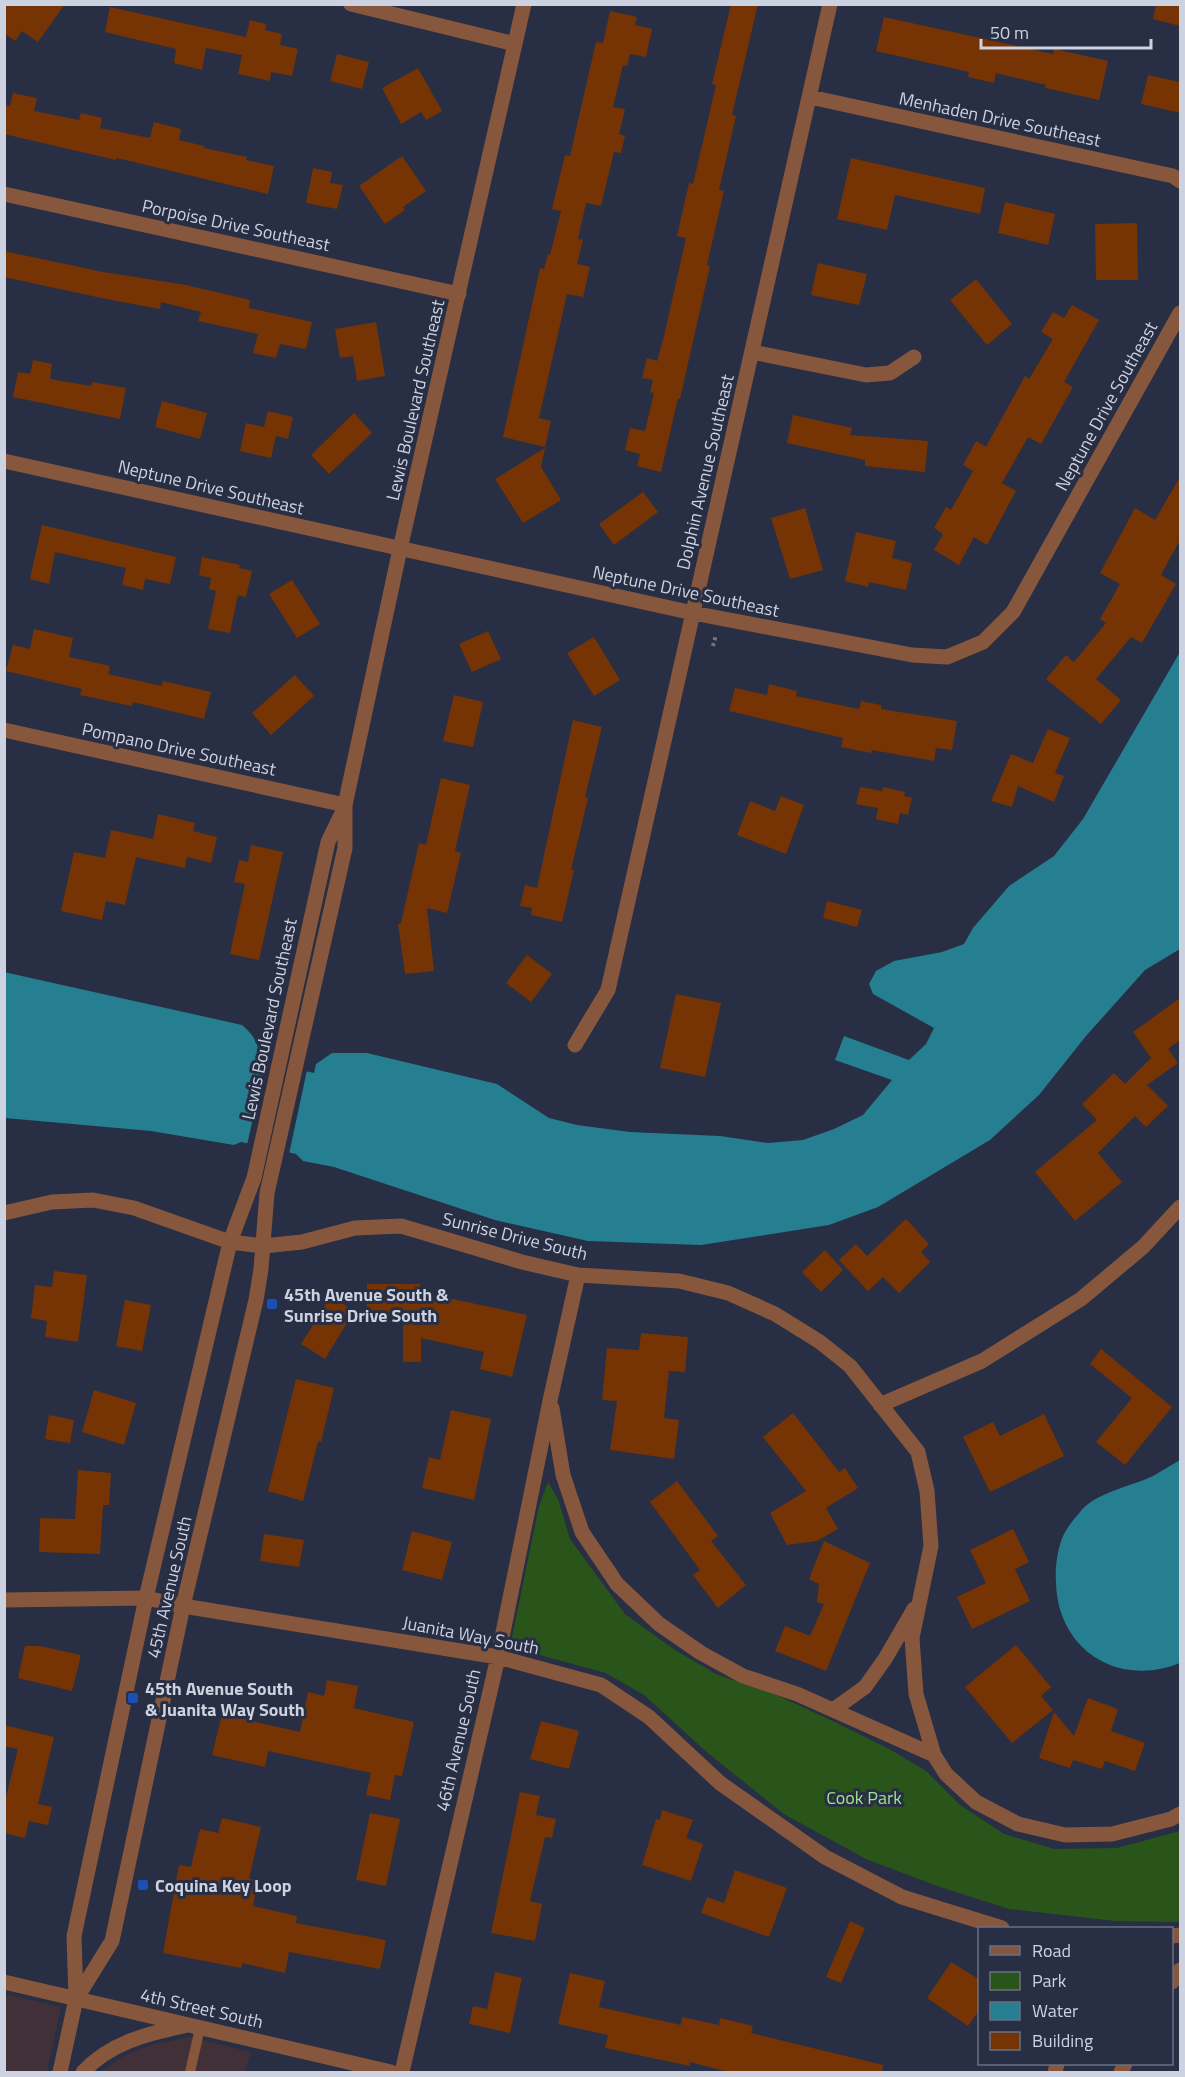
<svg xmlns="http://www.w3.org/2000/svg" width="1185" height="2077" viewBox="0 0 1185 2077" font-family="'Titillium Web',sans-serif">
  <rect width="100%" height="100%" fill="#282e43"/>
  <path fill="#423039" d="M5,1994L61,2007L47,2072H5Z
    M190,2037L251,2052L245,2072H100L124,2056L150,2045Z"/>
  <path fill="#29551a" d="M548,1482L558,1499L570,1539L625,1614L675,1650L716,1674L779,1696L839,1724L891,1750L926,1771L960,1805L1004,1834L1054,1849L1117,1848L1180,1831V1922L1115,1921L1009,1909L940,1887L866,1859L784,1814L709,1754L644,1695L606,1673L510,1647L539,1506Z"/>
  <path fill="#267e91" d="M1180,652V949L1145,970L1086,1036L1039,1095L990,1140L878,1207L829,1225L701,1245L588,1241L495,1220L334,1167L303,1161L296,1154L241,1142L234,1145L151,1131L5,1118L4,972L242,1025C254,1035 260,1045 259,1061L314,1073L316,1064L332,1053H367L497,1084L549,1118L577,1125L630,1132L720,1136L768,1143L803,1140L834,1129L863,1115L892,1080L835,1060L844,1036L909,1060L926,1044L934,1028L873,994L869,984L876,971L894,961L942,952L964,944L973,928L1009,886L1054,856L1083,819Z
    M1180,1460V1663C1118,1688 1058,1650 1056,1583C1055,1567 1057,1549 1064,1534C1068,1526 1075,1518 1080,1512C1094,1493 1132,1486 1153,1476C1162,1471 1171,1465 1180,1460Z"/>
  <path fill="#282e43" d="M266,1061L307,1070L289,1154L247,1145Z"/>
  <path fill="#763404" d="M4,4H65L38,42L22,31L15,41L4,33Z
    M731,4H758L732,115L736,116L719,190L724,191L707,265L710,266L680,399L678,398L661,472L637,466L640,454L625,450L630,428L645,431L654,393L650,392L653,380L642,378L647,358L657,361L664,336L686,238L677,236L689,183L693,184L716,85L712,84Z
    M1156,4H1180V26L1153,19Z
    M110,7L246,37L250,20L266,24L265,30L282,34L280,45L298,49L292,76L271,72L270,81L238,74L242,55L206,48L202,70L174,63L176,49L105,32Z
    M610,11L637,17L635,25L652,29L646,57L630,54L627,66L623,65L613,107L625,109L619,134L625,136L621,153L614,152L601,206L586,203L578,239L583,240L577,264L590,267L583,297L567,294L539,418L551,421L545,447L503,437L540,268L544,269L548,254L550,255L561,211L552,209L565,155L570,156L596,42L603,43Z
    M884,17L1053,54L1054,49L1108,61L1099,100L1045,88L1046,85L996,73L994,83L968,77L969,72L876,51Z
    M337,54L369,62L362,89L330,81Z
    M418,68L442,111L426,120L421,112L401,124L382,88Z
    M1148,75L1180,82V113L1141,104Z
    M13,93L37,98L34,111L79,120L81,113L102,118L100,128L150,138L154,122L181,129L179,140L204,146V148L247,157L246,160L274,166L268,194L117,158L116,160L4,134V105L10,106Z
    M402,156L426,191L403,207L405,210L385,224L359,186Z
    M851,158L985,188L980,214L895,195L887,230L837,219Z
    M313,168L332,172L330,183L343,185L337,209L306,203Z
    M1005,202L1055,214L1048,245L998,233Z
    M1137,223L1138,280H1096L1095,224Z
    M4,251L103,272L186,285L250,300L249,308L312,322L306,349L280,344L276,358L253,353L258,334L198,321L201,312L161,302L160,309L106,299L4,277Z
    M818,263L867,274L859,305L811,295Z
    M976,279L1012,324L987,345L950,300Z
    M1072,305L1099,320L1064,382L1073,387L1041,444L1028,437L1002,483L1016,491L987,545L974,537L959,565L934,550L943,534L934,528L946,507L951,510L973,471L963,465L976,441L986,447L1025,376L1029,379L1053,339L1041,332L1053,312L1064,318Z
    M376,322L385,376L357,381L353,356L340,358L335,329Z
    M33,360L52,364L50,379L91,386L92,382L126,388L120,419L13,397L18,372L30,374Z
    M162,401L207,413L200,439L155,427Z
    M268,411L293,417L288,439L276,436L271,458L240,451L246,423L264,427Z
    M354,413L372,433L329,474L311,455Z
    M793,415L852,428L850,435L928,441L925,472L865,466V460L787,443Z
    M545,448L541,467L561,500L523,523L495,479Z
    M1180,477V540L1161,575L1176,584L1142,643L1131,637L1096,679L1121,700L1101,724L1046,679L1066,655L1074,662L1106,623L1100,619L1120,584L1100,573L1135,508L1155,520Z
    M643,492L658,512L614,545L599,524Z
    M805,508L823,570L790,579L771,518Z
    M42,525L176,557L170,584L145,579L143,590L122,585L126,568L55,552L49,584L30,579Z
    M856,532L896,541L892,558L912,563L906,590L869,582L868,587L845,581Z
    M202,557L240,565L239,568L252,571L246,597L238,595L230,633L208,629L216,591L209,589L211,578L199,575Z
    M292,580L320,624L297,638L269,594Z
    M34,629L73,638L69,657L110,666L108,674L162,686L163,681L211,692L204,719L133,702L132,706L80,695L82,689L6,671L13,645L30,649Z
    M488,631L501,659L472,672L459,644Z
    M594,637L620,680L594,696L567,653Z
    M295,675L314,696L271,735L252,713Z
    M769,684L797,691L796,696L859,709L861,701L881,705V709L957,721L952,750L936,748L934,761L872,750L871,753L841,747L843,738L729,711L735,688L767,695Z
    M454,695L483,702L473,747L443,741Z
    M573,720L602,727L585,797L588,798L571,870H574L562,922L531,915L532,908L520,906L525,885L537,888Z
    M1048,729L1070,738L1055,773L1064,776L1054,802L1018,786L1012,807L991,801L1011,754L1033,763Z
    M441,778L470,785L455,851L461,853L447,913L427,908L434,971L405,974L398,924L401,923L419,843L426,845Z
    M860,787L882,791L883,787L905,792L904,796L912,798L908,815L900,813L898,824L876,819L878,808L856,804Z
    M781,796L804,805L786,854L737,835L750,801L775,811Z
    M158,814L195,823L193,831L217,837L211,863L187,857L185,868L136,857L125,905L106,901L102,920L61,911L74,852L105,858L111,830L153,839Z
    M251,845L283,852L259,960L230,954L245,884L234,882L239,860L248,862Z
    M827,901L862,910L857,927L823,918Z
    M527,955L552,974L531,1002L506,983Z
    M676,994L721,1003L705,1077L660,1068Z
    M1180,998V1040L1168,1049L1178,1063L1147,1085L1168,1106L1146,1127L1135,1116L1098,1153L1122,1182L1075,1221L1035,1172L1097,1120L1082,1104L1114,1073L1125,1084L1151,1058L1133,1032Z
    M906,1219L929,1244L921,1252L930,1262L899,1293L883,1277L868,1291L839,1260L856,1244L867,1256Z
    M825,1250L843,1270L821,1292L802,1272Z
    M54,1271L87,1275L78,1342L45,1337L47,1321L31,1318L35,1285L52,1287Z
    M367,1284H420V1292L527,1315L512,1377L480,1369L484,1352L421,1338V1362H403V1315L367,1316Z
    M331,1296L354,1311L325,1359L301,1344Z
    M125,1300L151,1305L142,1351L116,1346Z
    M641,1333L688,1337L685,1372L669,1371L664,1418L679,1420L674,1459L610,1450L617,1401L602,1400L607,1348L639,1350Z
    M1101,1349L1172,1407L1125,1465L1096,1442L1132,1398L1090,1364Z
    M296,1379L334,1388L321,1442H318L303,1501L268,1491Z
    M94,1390L136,1403L124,1445L82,1432Z
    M451,1410L491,1419L474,1500L422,1488L429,1457L440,1460Z
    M793,1413L839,1472L845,1468L858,1488L826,1508L838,1529L817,1541L787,1545L770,1513L806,1491L763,1437Z
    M1044,1414L1064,1456L990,1492L963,1437L993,1422L1000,1436Z
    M49,1415L74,1420L70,1443L45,1439Z
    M78,1470L111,1473L109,1505H103L100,1554L39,1552L40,1518L75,1519Z
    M677,1481L718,1536L711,1541L746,1585L718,1608L693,1575L700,1570L650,1502Z
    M1013,1529L1029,1562L1015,1569L1030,1601L972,1629L957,1597L986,1583L970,1550Z
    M412,1531L452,1542L442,1580L402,1570Z
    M264,1534L304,1540L299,1567L260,1561Z
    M824,1541L870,1563L826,1671L775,1651L785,1626L810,1636L824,1604L817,1602L819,1584L809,1579Z
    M1016,1645L1051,1687L1041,1696L1053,1710L1012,1743L965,1687Z
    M25,1646H40L81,1655L72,1691L18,1678Z
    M327,1680L358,1686L354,1708L414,1722L402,1776L395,1775L390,1800L366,1795L371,1773L268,1751L265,1767L212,1755L222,1714L300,1732L308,1692L324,1696Z
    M1088,1698L1118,1709L1111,1731L1145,1743L1135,1771L1105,1761L1102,1769L1073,1760L1070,1768L1039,1758L1054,1712L1074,1736Z
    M541,1721L579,1731L569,1769L530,1759Z
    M4,1725L54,1737L38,1804L52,1807L48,1825L29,1821L25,1838L4,1833V1805L18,1749L4,1746Z
    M520,1792L540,1796L536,1815L556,1819L552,1838L545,1837L530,1901L542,1904L535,1941L491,1933Z
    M662,1810L693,1820L686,1838L703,1844L691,1881L642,1865L656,1819L660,1820Z
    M370,1813L400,1819L386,1886L356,1880Z
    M222,1818L261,1827L249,1879L258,1880L253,1906L297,1916L296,1923L386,1940L380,1969L289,1952L285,1973L242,1963L241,1968L163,1953L179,1865L191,1867L200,1829L218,1833Z
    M735,1870L787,1888L769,1937L701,1913L707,1897L724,1903Z
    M850,1921L865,1928L841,1983L826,1977Z
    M951,1962L980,1980V2009L968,2026L927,1998Z
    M495,1972L522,1978L510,2033L469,2024L473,2006L487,2009Z
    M570,1973L605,1981L599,2007L681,2025L682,2017L719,2025L720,2018L753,2026L751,2033L883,2065L882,2073H732L690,2062V2066L605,2048L608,2035L558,2024Z"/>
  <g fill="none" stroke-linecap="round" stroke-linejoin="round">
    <path stroke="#707587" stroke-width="4" stroke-dasharray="3 3" stroke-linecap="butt" d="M713,646L716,635"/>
    <path stroke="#86573c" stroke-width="10" d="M190,2072L200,2028"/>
    <path stroke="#86573c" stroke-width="15" d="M351,4L515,44
      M810,97L1173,176L1180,181
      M4,194L459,294
      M752,352L866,375L890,373L914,357
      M4,461L693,613L912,655L947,657L983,642L1013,612L1180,313
      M4,730L345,805
      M575,1045L608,990L830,4
      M4,1213L52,1202L93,1200L134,1208L230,1242L263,1246L302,1242L355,1228L401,1226L522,1262L578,1275L679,1281L728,1293L775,1314L820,1342L850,1366L918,1452L927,1491L931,1546L912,1638L916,1694L934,1755L946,1774L976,1802L1018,1824L1065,1835L1112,1834L1171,1819L1180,1814
      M880,1405L982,1361L1081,1299L1143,1247L1180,1207
      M552,1408L563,1475L582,1532L617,1584L659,1624L701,1653L743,1676L797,1694L934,1755
      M4,1600L146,1598L183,1606L498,1657L601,1685L649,1717L720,1783L825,1857L902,1897L1002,1928
      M833,1710L865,1687L885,1659L914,1609
      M1172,1936L1180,1935
      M1172,1982L1180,1970
      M402,2072L498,1657L551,1396L578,1275
      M1055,2072L1057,2064
      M1121,2072L1125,2064"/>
    <path stroke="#86573c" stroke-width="15" d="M4,1982L391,2072
      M76,1999L112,1941L183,1606L256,1300L261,1269L267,1193L345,848V805L400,549L524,4
      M60,2072L76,1999L74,1936L146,1598L230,1242L254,1178L328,842L343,811
      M83,2072C110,2043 146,2034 184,2026"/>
  </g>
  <g fill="#1a4fb4" stroke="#282e43" stroke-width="2">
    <rect x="266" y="1298" width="12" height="12" rx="3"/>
    <rect x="127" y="1692" width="12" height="12" rx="3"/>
    <rect x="137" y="1879" width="12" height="12" rx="3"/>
  </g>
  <g text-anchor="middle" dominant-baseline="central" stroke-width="6" stroke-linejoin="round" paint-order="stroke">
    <g font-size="18" fill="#cdd2e0" stroke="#282e43">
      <text transform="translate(1000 119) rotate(12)">Menhaden Drive Southeast</text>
      <text transform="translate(236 225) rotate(12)">Porpoise Drive Southeast</text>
      <text transform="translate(415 400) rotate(-77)">Lewis Boulevard Southeast</text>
      <text transform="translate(1106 406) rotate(-61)">Neptune Drive Southeast</text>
      <text transform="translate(705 472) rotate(-77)">Dolphin Avenue Southeast</text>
      <text transform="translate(211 487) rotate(13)">Neptune Drive Southeast</text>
      <text transform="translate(686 591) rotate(12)">Neptune Drive Southeast</text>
      <text transform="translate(179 749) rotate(12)">Pompano Drive Southeast</text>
      <text transform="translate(269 1019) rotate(-78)">Lewis Boulevard Southeast</text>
      <text transform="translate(515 1236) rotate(14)">Sunrise Drive South</text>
      <text transform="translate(169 1587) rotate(-77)">45th Avenue South</text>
      <text transform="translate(471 1635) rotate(11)">Juanita Way South</text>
      <text transform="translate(458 1740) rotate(-77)">46th Avenue South</text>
      <text transform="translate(202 2008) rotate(13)">4th Street South</text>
    </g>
    <g font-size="18" font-weight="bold" fill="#cdd2e0" stroke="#282e43" text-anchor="start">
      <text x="284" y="1294">45th Avenue South &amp;<tspan x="284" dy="21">Sunrise Drive South</tspan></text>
      <text x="145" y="1688">45th Avenue South<tspan x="145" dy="21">&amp; Juanita Way South</tspan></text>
      <text x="155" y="1885">Coquina Key Loop</text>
    </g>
    <g font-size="18" fill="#9fe38b" stroke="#282e43">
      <text x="864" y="1797">Cook Park</text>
    </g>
  </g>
  <rect width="1185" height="2077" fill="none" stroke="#cdd2e0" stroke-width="12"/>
  <rect x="978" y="1927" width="195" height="138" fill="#282e43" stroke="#6a7082" stroke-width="1.5"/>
  <rect x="990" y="1946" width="30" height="9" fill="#86573c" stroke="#6a7082" stroke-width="1.5"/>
  <text x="1032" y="1957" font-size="18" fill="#cdd2e0">Road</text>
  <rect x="990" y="1972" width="30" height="18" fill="#29551a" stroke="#6a7082" stroke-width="1.5"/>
  <text x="1032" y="1987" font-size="18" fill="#cdd2e0">Park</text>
  <rect x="990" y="2002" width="30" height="18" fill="#267e91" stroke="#6a7082" stroke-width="1.5"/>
  <text x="1032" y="2017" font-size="18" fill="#cdd2e0">Water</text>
  <rect x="990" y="2032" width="30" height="18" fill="#763404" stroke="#6a7082" stroke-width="1.5"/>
  <text x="1032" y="2047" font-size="18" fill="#cdd2e0">Building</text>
  <path d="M981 39v9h170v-9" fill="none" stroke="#cdd2e0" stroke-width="3"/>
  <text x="990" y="39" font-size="18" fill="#cdd2e0" stroke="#282e43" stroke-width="4.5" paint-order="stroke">50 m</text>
</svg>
